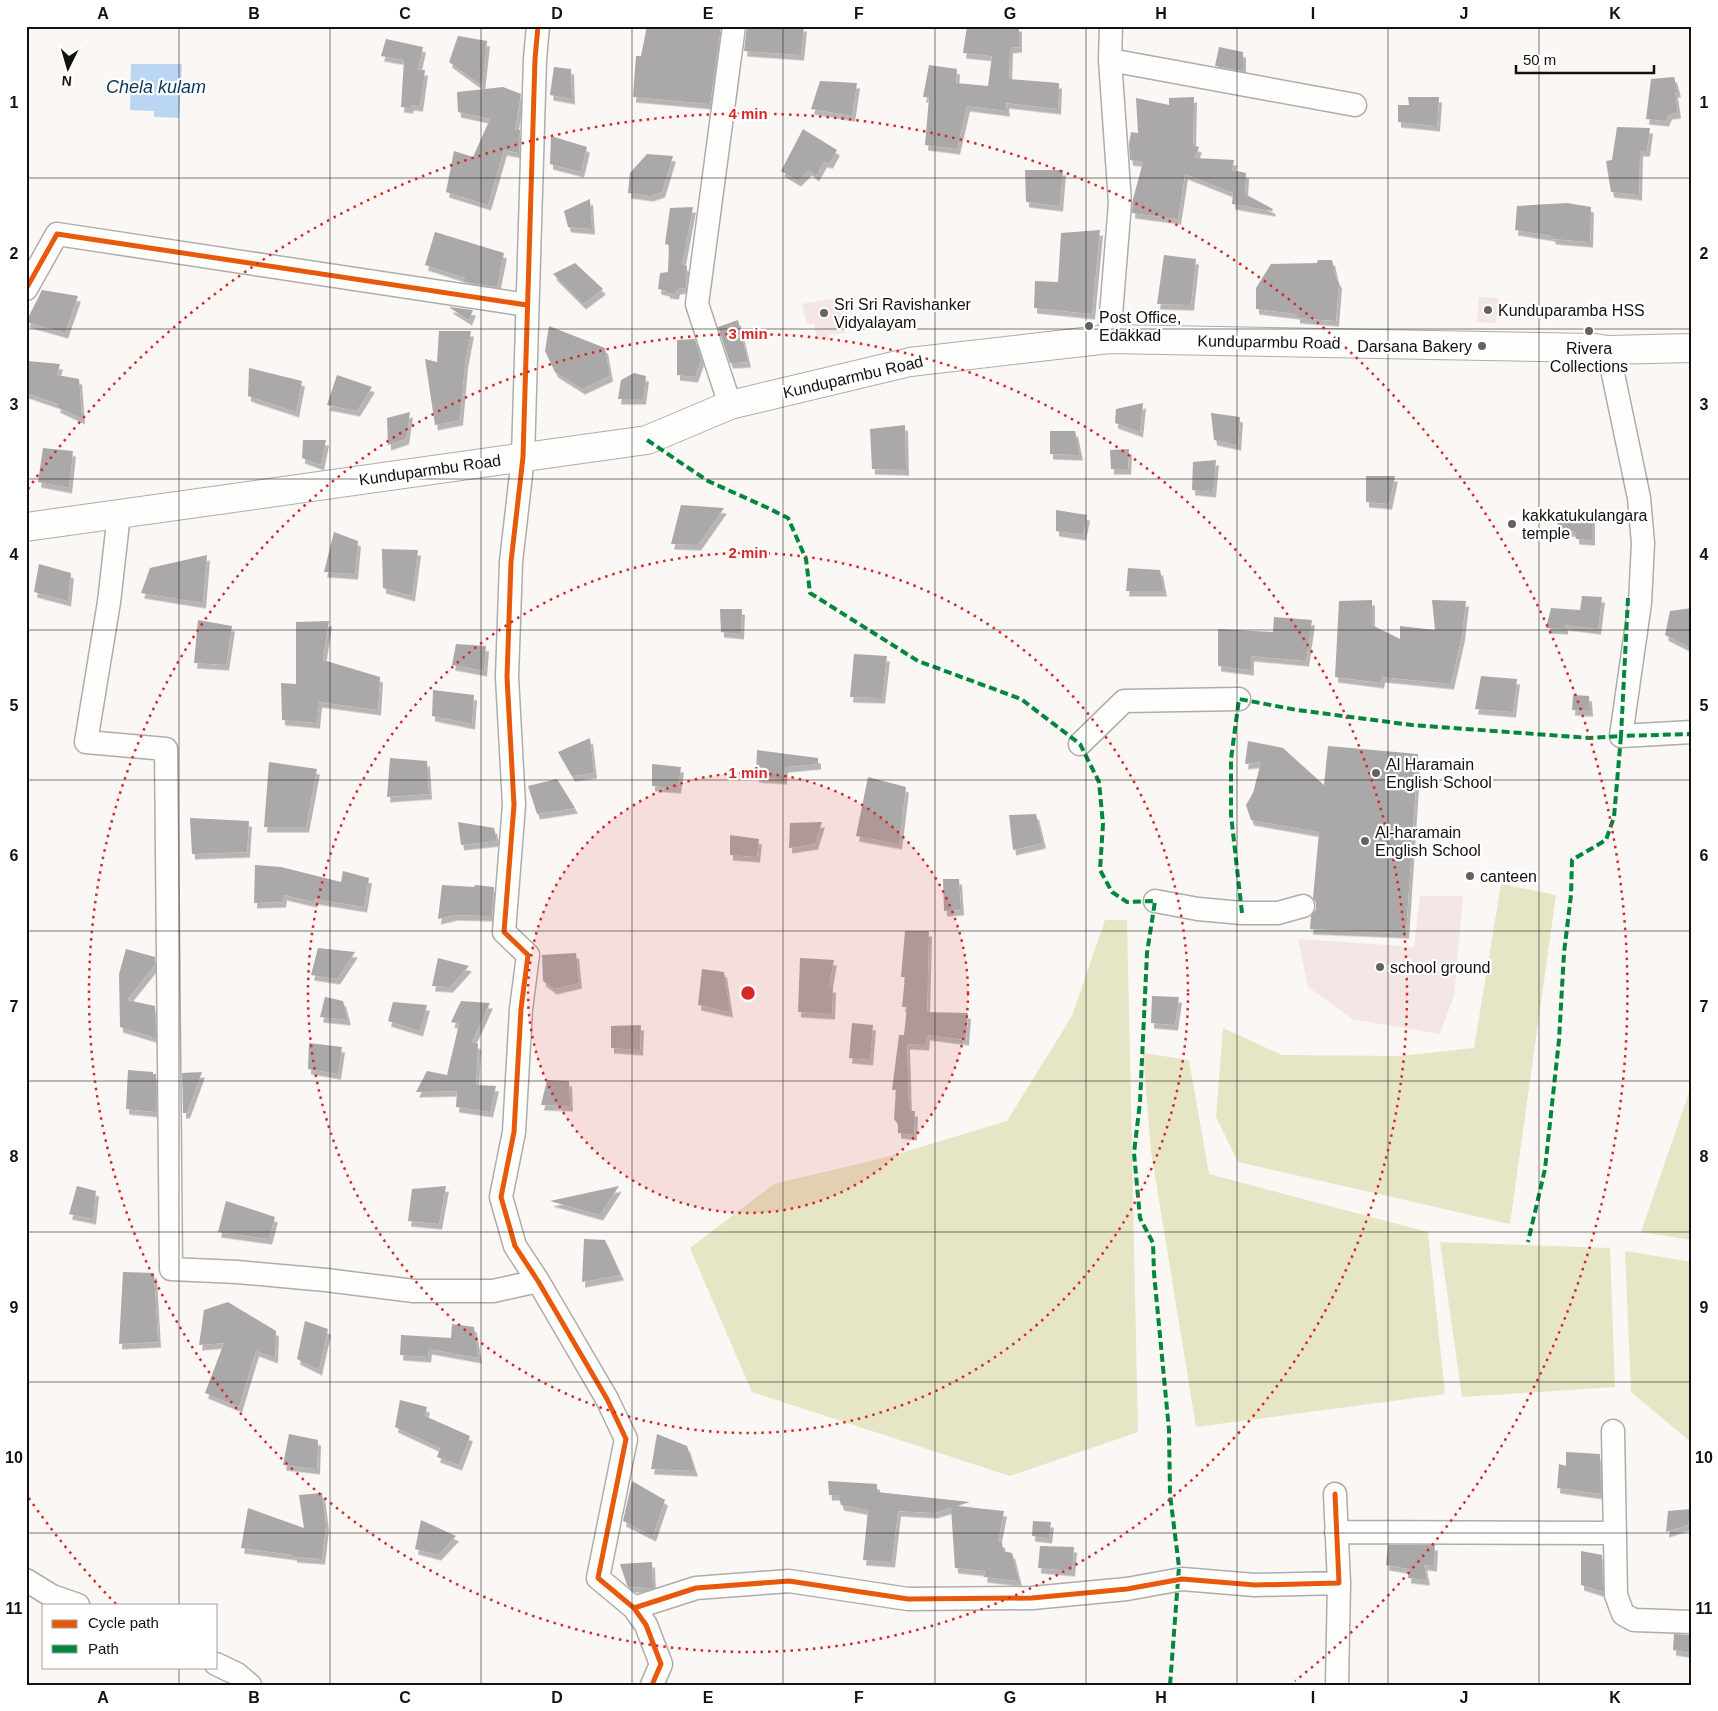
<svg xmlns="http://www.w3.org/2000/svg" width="1718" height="1711" viewBox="0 0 1718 1711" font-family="Arial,sans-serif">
  <defs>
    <filter id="shadow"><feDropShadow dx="3" dy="5.5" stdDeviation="0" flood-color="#0004"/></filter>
  </defs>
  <rect width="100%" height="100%" fill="#faf7f4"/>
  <path fill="#f3e6e4" d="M842,297L845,333L829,335V340H817L814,323L807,324L802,304Z
    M1479,297L1499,298L1496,323L1477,322Z
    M1420,896H1463L1454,995L1440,1034L1352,1019L1308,987L1298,939L1414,947Z"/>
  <path fill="#e6e6c6" d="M1501,884L1556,895L1510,1224L1238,1162L1216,1117L1223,1028L1282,1055L1401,1056L1474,1048Z
    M1105,920H1127L1138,1432L1010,1476L752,1392L690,1248L774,1184L891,1156L1007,1121L1072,1016Z
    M1143,1053L1189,1060L1209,1174L1428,1232L1445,1394L1196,1427L1151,1151Z
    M1692,1084V1240L1641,1232Z
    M1440,1242L1610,1248L1615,1387L1462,1397Z
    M1625,1251L1692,1262V1443L1631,1392Z"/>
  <path fill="#bbd6f3" d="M131,64H182L179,118L154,117V111L130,110Z"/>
  <path fill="#aaa8a8" filter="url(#shadow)" d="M647,26H721L710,104L633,97L636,56H641Z
    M747,26H804L801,55L744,51Z
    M967,26H1019V47L1010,48L1009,79L1059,83L1058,109L1006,103L1007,111L967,106L957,149L925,145L929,97H923L929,65L957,69L956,83L988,86L992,56L963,53Z
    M458,36L487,41L482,86L449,62Z
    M386,39L423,47L418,70H425L420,106L411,105L410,108L401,107L404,60L381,56Z
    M1219,47L1243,52V71L1215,66Z
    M554,67L571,69L572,99L550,95Z
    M1674,77L1678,92H1675L1678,113L1669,114L1666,121L1646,119L1651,79Z
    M820,81L857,83L852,116L811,109Z
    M503,87L521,94L515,130H520L519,153L504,150L488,205L446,192L454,151L473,157L490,119L458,112L457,92Z
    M1194,97L1193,145L1199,147L1195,158L1234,160L1232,170L1246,173L1245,194L1273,209L1272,211L1232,204L1233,193L1185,174L1178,219L1132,213L1133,199L1143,162L1130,160L1129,144L1131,132L1138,133L1136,98L1169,105V98Z
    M1408,97H1439L1437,126L1398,122V105H1409Z
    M1617,127L1650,128L1647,151H1640L1639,195L1611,192L1606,161L1612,160Z
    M803,129L837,150L830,163L824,162L816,176L809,170L798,181L781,171Z
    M551,136L587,147L581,172L550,164Z
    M647,154L673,156L662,192L650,196L628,193L630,173Z
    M1025,170H1063L1060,206L1026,202Z
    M590,199L592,229L568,227L564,211Z
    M1567,203L1591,207L1590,242L1553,239L1552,236L1515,230L1517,206Z
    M693,207L682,265L687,266L686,288L677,289L676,294L667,293V291L658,289L660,273L668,272L669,245L665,244L670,208Z
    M1100,230L1092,314L1034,308L1035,281L1058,282L1061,233Z
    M435,232L504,253L497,287L463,282L465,278L425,265Z
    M1164,255L1196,259L1191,305L1157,304Z
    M1318,260H1332L1336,278L1339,283L1336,321L1297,318V314L1256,309V288L1271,264L1317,263Z
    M575,263L603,289L583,304L553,274Z
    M42,290L78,296L65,333L26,322Z
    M450,307L473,310L469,320L450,308Z
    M738,320L748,362L730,363L718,327Z
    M549,326L605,348L610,376L582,389L555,372L545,351Z
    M439,331H471L465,363L460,420L435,425L425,359L437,362Z
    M695,339L701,360L695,377L677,375V340Z
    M28,361L60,364L57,375L79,379L82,419L57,407L58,404L26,393Z
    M249,368L302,381L296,412L248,396Z
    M634,373L646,376L643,399H618L621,380Z
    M337,375L372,387L357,411L327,405Z
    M1143,403L1140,432L1115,423L1116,409Z
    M410,412L406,439L388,445L387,418Z
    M1211,413L1240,417L1238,445L1214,440Z
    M905,425L906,470L872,469L870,429Z
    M1050,431H1075L1080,455L1050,454Z
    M303,440H326L321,465L302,458Z
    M43,448L73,451L69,488L38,482Z
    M1129,449L1128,469H1111L1110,450Z
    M1216,460L1213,492L1192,490L1193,462Z
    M1366,476H1395L1389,504L1366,502Z
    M681,505L724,508L698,545L671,544Z
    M1056,510L1087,515L1083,535L1056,531Z
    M1592,513V540L1576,539V532L1558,530L1557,514Z
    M334,532L358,541L355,574L324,572Z
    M382,549L418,550L412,596L383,588Z
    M207,555L203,603L141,593L150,568Z
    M39,564L71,573L68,601L34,592Z
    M1128,568L1160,570L1164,591H1126Z
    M1582,596L1602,597L1598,629L1565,625V629L1546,628L1551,608L1580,610Z
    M1372,600V625L1400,639V626L1435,630L1432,600L1466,601L1462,635L1451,684L1382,677L1381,683L1335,677L1339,601Z
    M1692,608V649L1665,635L1670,611Z
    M720,609H742L741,634L721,632Z
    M1274,617L1312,620L1306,661L1251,656V670L1218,666V629L1273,632Z
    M198,620L232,626L226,665L194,663Z
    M329,621L323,660L380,677L378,710L319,702L317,723L282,720L281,683L296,684V622Z
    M456,644L486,646L484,671L452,665Z
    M854,654L887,656L882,698L850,697Z
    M1481,676L1517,679L1513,712L1475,709Z
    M433,690L474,695L472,724L432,716Z
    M1573,695L1589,696L1590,711L1572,710Z
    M590,738L594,773L572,776L558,752Z
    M1248,741L1283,748L1324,785L1328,746L1418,754L1406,933L1310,929L1311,916L1316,909V903L1313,898L1319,832L1251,820L1246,805L1253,793L1261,762L1245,764Z
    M757,750L818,758V764L785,767L784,779L756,777Z
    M390,758L427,761L429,794L387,797Z
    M269,762L317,769L306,827H264Z
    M652,764L681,767L678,788L652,786Z
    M868,777L906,787L899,844L856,836Z
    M557,779L575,808L537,814L528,786Z
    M1036,814L1043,843L1013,850L1009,815Z
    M190,818L249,821L247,852L192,854Z
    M458,822L494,828L497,841L461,845Z
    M822,822L815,844L789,848L790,823Z
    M730,835L759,839L757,857L730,855Z
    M255,865L281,867L341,882L343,871L369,878L364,907L315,899L314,902L284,895L283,902L254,903Z
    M943,879H959L961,910L944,911Z
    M442,885L474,887L475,885L494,887L492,916L455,915L438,919Z
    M905,931H929L927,1012L968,1013L966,1040L927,1035L926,1045L907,1044L909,1111H915L914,1135L898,1133V1124L894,1119L896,1090H892L899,1035H904L907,1007H902L905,977H901Z
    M318,948L355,952L337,979L311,975Z
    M126,949L155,957V965L127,1000L155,1006L156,1038L120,1027L119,974Z
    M576,953L579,983L554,989L543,981L542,955Z
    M438,958L469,966L450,987L432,986Z
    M800,958L834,960L829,987H833L832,1014L798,1012Z
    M702,969L724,972L730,1012L698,1005Z
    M1152,996L1179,997L1175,1025L1151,1023Z
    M325,997L343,1001L348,1020L320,1017Z
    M461,1001L490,1003L472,1042L478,1044L476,1085L496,1086L490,1112L456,1107L457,1091L416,1092L427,1071L447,1075L459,1024L451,1022Z
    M393,1002L427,1005L420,1031L388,1021Z
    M852,1023L873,1025L870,1060L849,1058Z
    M641,1025L640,1050L611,1048V1026Z
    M309,1043L342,1047L338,1074L308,1069Z
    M128,1070L153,1072V1074H156V1112L126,1109Z
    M202,1072L187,1113H183L182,1073Z
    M547,1080L569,1081L570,1106L541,1105Z
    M77,1186L96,1191L93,1219L69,1214Z
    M446,1186L439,1224L408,1221L412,1189Z
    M619,1186L600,1215L550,1201Z
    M226,1201L275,1217L269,1239L218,1232Z
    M584,1239L605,1240L621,1275L582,1282Z
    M123,1272L154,1273L158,1342L119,1344Z
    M228,1302L276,1331L275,1358L256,1351L239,1407L205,1393L224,1343L199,1345L204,1310Z
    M305,1321L328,1329L319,1370L297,1359Z
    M452,1324L474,1327L479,1358L429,1349L428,1357L400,1355L401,1335L451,1338Z
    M400,1400L427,1407L425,1416L470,1436L459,1465L437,1457L440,1448L395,1427Z
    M289,1434L318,1440L317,1469L283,1465Z
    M657,1434L687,1446L695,1471L651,1469Z
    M1566,1452L1600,1454L1601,1494L1557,1488L1559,1464L1566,1466Z
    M632,1481L665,1500L653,1536L623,1521Z
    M828,1481L877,1484V1492L970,1502L957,1506L1004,1511L998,1542H1002L1003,1551L1012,1553L1019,1581L984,1577L985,1571L955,1568L951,1508L934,1513L898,1511L892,1562L863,1560L868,1510L841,1505L838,1495H829Z
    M322,1493L326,1525L322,1559L294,1557V1555L241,1548L248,1508L304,1528L299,1495Z
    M1691,1509L1688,1525L1666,1532L1668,1511Z
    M421,1520L456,1536L438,1555L415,1549Z
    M1033,1521L1051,1522L1049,1538L1032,1536Z
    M1388,1545H1435L1434,1566L1424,1565L1427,1580L1408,1578L1409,1569L1386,1565Z
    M1040,1546L1074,1547L1072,1571L1038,1568Z
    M1581,1551L1602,1555L1603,1592L1581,1585Z
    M652,1562L653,1588L629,1587L627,1585L620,1564Z
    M1674,1634L1692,1635V1653L1673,1650Z"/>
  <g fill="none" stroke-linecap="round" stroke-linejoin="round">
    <defs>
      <path id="minor" d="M538,26L535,59L523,457L511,562L507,677L514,805L504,932L528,955L521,1009L514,1132L501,1197L515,1246L538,1281L607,1399L626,1439L598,1578L634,1608L646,1625L661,1664L652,1685
        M1110,60L1355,105
        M26,289L57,234L527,305
        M1109,339L1120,203L1110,60L1111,26
        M1608,350L1639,498L1643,543L1640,603L1621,736L1692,732
        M730,405L697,304L734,26
        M119,514L109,602L86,742L166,749L171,1269L237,1272L326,1280L414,1291H493L538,1281
        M1080,744L1124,701L1239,699
        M1155,901L1198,909L1242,913H1278L1303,906
        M1613,1431L1616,1595L1623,1614L1634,1620L1692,1622
        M1336,1532L1615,1533
        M26,1580L52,1596L78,1605
        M634,1608L696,1588L789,1581L908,1599L1032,1598L1127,1589L1182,1579L1255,1585L1339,1583L1335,1494
        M216,1664L237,1674L250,1685
        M1337,1685L1339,1583"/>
      <path id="major" d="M26,527L647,440L730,405L910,362L1109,339L1595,348L1608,350L1692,348"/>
    </defs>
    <use href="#minor" stroke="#afacaa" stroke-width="25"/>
    <use href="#major" stroke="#afacaa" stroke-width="30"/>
    <use href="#minor" stroke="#fefefd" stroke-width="22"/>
    <use href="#major" stroke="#fefefd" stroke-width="28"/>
    <path stroke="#00873e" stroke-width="4" stroke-dasharray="8 4" stroke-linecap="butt" d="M647,440L708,481L768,508L788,518L806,559L810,593L918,661L1021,699L1080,744L1099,782L1103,824L1100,870L1112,892L1127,902L1155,901L1147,953L1140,1102L1134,1153L1140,1218L1153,1243L1154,1273L1169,1430L1170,1494L1179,1567L1170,1685
      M1628,598L1621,736L1692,734
      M1242,913L1231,815V759L1239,699L1297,710L1412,725L1590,738L1621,736L1614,817L1606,840L1572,860L1571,895L1564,953L1559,1040L1545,1169L1528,1242"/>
    <defs>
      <path id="cycleway" d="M538,26L535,59L523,457L511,562L507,677L514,805L504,932L528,955L521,1009L514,1132L501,1197L515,1246L538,1281L607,1399L626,1439L598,1578L634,1608L646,1625L661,1664L652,1685
        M26,289L57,234L527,305
        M634,1608L696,1588L789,1581L908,1599L1032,1598L1127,1589L1182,1579L1255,1585L1339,1583L1335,1494"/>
    </defs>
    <use href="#cycleway" stroke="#fff" stroke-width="8"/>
    <use href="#cycleway" stroke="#e8590c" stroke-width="5"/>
  </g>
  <path fill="none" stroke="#141211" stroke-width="1" stroke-opacity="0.55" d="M179,26V1605M330,26V1685M481,26V1685M632,26V1685M783,26V1685M935,26V1685M1086,26V1685M1237,26V1685M1388,26V1685M1539,26V1685M26,178H1692M26,329H1692M26,479H1692M26,630H1692M26,780H1692M26,931H1692M26,1081H1692M26,1232H1692M26,1382H1692M26,1533H1692M179,1667V1685"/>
  <circle cx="748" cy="993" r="220" fill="#d62828" fill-opacity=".12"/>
  <g fill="none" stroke="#d62828" stroke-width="2.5" stroke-dasharray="2.5 5">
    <circle cx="748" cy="993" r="220"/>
    <circle cx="748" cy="993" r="440"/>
    <circle cx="748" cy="993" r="659"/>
    <path d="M116 1604A879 879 0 0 1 28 1497M28 489A879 879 0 1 1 1295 1681"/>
  </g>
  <g fill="#646260" stroke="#fff" stroke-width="2">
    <circle cx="1488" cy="310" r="5"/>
    <circle cx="824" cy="313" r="5"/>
    <circle cx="1089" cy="326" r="5"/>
    <circle cx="1589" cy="331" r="5"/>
    <circle cx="1482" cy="346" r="5"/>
    <circle cx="1512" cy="524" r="5"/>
    <circle cx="1376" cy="773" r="5"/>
    <circle cx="1365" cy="841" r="5"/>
    <circle cx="1470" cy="876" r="5"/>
    <circle cx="1380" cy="967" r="5"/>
  </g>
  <g text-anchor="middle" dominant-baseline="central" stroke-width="4.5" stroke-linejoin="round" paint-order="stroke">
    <g font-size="16" fill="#141211" stroke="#fff" text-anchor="start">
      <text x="834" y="304">Sri Sri Ravishanker<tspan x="834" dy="18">Vidyalayam</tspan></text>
      <text x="1498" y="310">Kunduparamba HSS</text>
      <text x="1099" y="317">Post Office,<tspan x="1099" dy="18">Edakkad</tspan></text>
      <text x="1472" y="346" text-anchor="end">Darsana Bakery</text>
      <text x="1589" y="348" text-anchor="middle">Rivera<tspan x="1589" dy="18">Collections</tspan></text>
      <text x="1522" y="515">kakkatukulangara<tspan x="1522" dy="18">temple</tspan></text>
      <text x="1386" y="764">Al Haramain<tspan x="1386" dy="18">English School</tspan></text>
      <text x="1375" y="832">Al-haramain<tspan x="1375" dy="18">English School</tspan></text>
      <text x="1480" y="876">canteen</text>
      <text x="1390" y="967">school ground</text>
    </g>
    <g font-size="16" fill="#141211" stroke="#fff">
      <text transform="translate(1269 342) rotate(1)">Kunduparmbu Road</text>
      <text transform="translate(853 377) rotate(-13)">Kunduparmbu Road</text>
      <text transform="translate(430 470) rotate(-8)">Kunduparmbu Road</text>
    </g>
    <g font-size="18" font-style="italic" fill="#08355c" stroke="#fff">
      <text x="156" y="87">Chela kulam</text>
    </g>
  </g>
  <circle cx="748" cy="993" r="8" fill="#d62828" stroke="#fff" stroke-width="2.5"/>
  <g font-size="15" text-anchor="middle" font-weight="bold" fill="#d62828" stroke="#fff" stroke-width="4.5" stroke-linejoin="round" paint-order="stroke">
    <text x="748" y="119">4 min</text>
    <text x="748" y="339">3 min</text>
    <text x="748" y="558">2 min</text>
    <text x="748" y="778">1 min</text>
  </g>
  <rect width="1718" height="1711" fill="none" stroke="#ffffff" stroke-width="55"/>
  <rect x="42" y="1604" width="175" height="65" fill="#ffffff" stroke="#a1a0a0"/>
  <rect x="52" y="1620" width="25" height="8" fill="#e8590c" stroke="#a1a0a0"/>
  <text x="88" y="1628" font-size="15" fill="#141211">Cycle path</text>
  <rect x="52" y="1645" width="25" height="8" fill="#00873e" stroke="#a1a0a0"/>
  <text x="88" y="1654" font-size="15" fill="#141211">Path</text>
  <g transform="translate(68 68) rotate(185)" stroke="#ffffff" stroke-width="4" paint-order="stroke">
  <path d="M0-4L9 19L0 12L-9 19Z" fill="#141211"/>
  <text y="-8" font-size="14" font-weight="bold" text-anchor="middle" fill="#141211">N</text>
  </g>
  <path d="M1516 65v8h138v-8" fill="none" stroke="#141211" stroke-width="2.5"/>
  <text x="1523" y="65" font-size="15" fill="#141211" stroke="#ffffff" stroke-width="4" paint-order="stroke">50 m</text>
  <rect x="28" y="28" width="1662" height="1656" fill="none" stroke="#141211" stroke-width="2"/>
  <g font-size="16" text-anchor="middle" font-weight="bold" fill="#141211">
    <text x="103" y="19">A</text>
    <text x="254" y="19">B</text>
    <text x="405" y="19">C</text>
    <text x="557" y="19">D</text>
    <text x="708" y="19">E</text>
    <text x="859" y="19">F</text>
    <text x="1010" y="19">G</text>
    <text x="1161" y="19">H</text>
    <text x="1313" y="19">I</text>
    <text x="1464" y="19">J</text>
    <text x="1615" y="19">K</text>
    <text x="14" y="108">1</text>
    <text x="1704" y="108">1</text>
    <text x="14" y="259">2</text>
    <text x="1704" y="259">2</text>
    <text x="14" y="410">3</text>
    <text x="1704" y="410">3</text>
    <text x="14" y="560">4</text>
    <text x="1704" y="560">4</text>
    <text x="14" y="711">5</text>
    <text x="1704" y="711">5</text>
    <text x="14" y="861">6</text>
    <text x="1704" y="861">6</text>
    <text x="14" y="1012">7</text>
    <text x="1704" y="1012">7</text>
    <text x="14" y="1162">8</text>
    <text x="1704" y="1162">8</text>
    <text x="14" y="1313">9</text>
    <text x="1704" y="1313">9</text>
    <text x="14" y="1463">10</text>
    <text x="1704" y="1463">10</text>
    <text x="14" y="1614">11</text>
    <text x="1704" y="1614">11</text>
    <text x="103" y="1703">A</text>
    <text x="254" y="1703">B</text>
    <text x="405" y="1703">C</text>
    <text x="557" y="1703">D</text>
    <text x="708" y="1703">E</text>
    <text x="859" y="1703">F</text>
    <text x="1010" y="1703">G</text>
    <text x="1161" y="1703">H</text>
    <text x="1313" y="1703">I</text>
    <text x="1464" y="1703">J</text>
    <text x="1615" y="1703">K</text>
  </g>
</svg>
